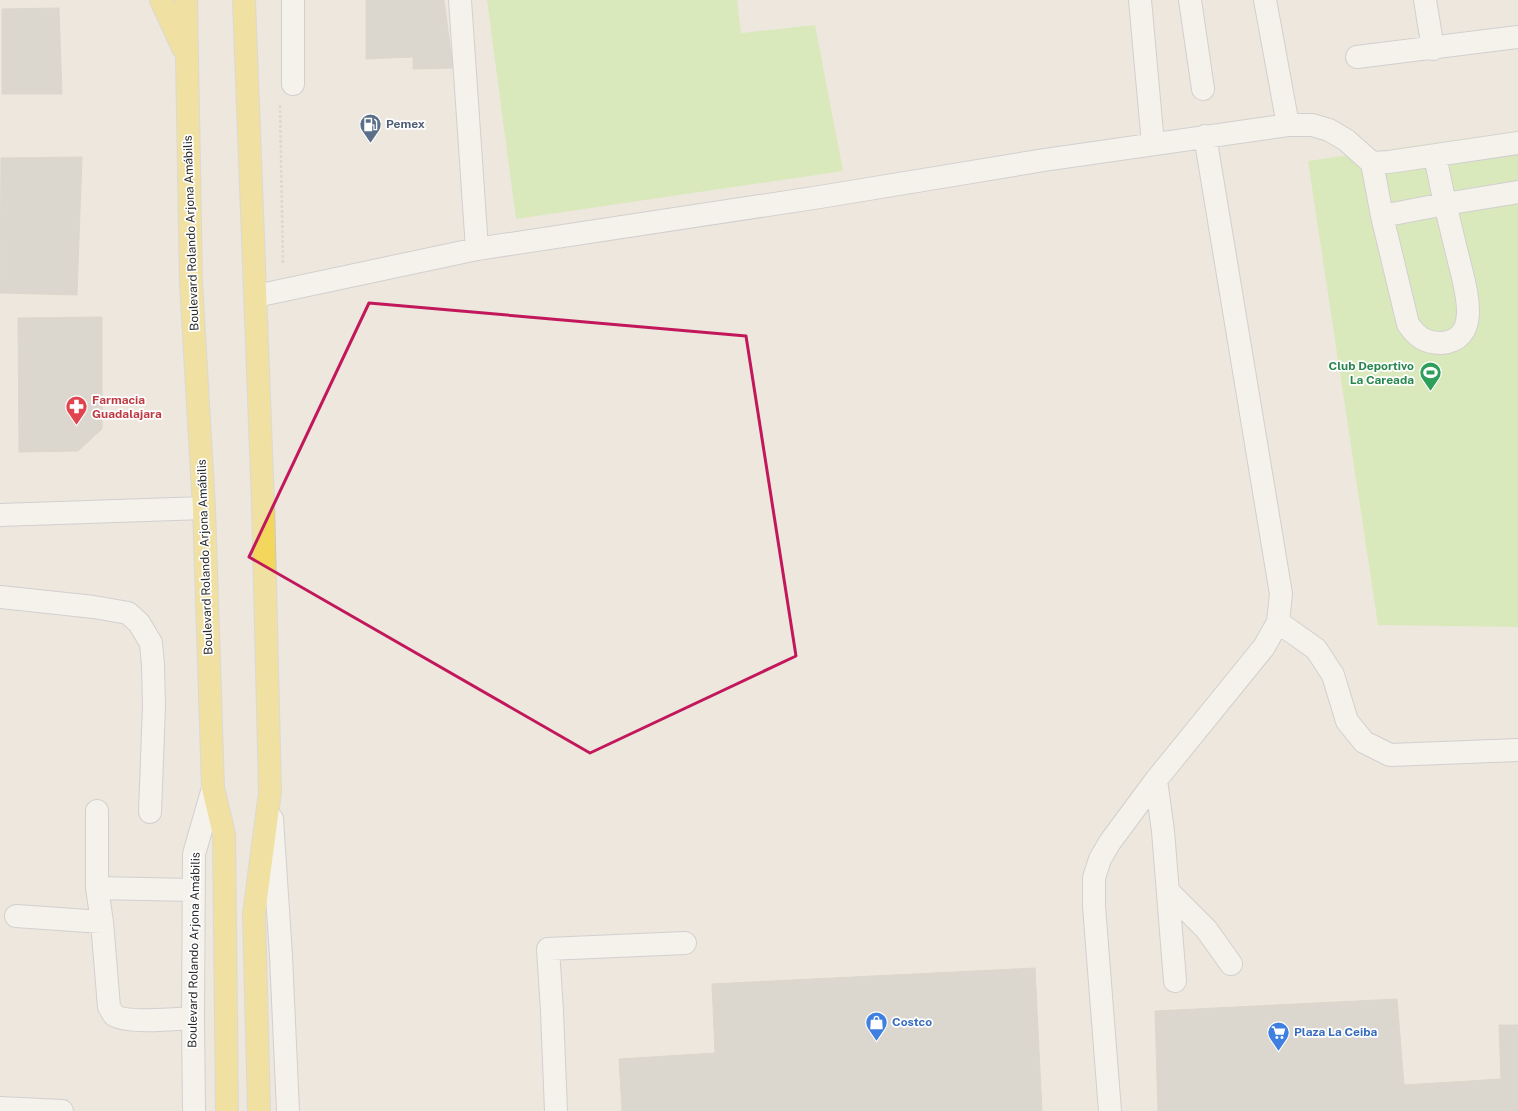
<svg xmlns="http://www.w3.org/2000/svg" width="1518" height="1111" viewBox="0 0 1518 1111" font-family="'Public Sans',sans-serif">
  <rect width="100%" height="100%" fill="#ede7dd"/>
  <path fill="#c2ec94" d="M487,0H737L741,33L815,25L843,171L516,219Z
    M1518,131V627L1378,625L1308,161Z"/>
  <path fill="#c8c4bc" stroke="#c8c3b6" d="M366,0H444L453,68L413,69V57L366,59Z
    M59,8L62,94H2V9Z
    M82,157L77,295L0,293L1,158Z
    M102,317V429L78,451L19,452L18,318Z
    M1035,968L1042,1111H622L619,1059L715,1053L712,984Z
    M1397,999L1404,1085L1501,1079L1499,1025H1518V1111H1158L1155,1011Z"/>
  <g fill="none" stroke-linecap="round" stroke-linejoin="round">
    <defs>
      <path id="minor" d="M460,0L477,249
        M1140,0L1153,144
        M1190,0L1203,89
        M1265,0L1288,125
        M1425,0L1433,49
        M1357,57L1518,37
        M293,84V0
        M1372,163L1389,162L1518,143
        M1382,216L1445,204L1435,156
        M256,296L477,249L820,197L1044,160L1288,125H1312L1329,130L1346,140L1372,163L1382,216L1408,324C1417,337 1425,343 1441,343C1483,340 1465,287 1459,261C1454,242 1450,223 1445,204L1518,192
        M0,515L204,508
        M0,597L94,607L128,613L139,623L151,643L153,665L154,706L150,812
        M1278,622L1316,649L1333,675L1347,721L1364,742L1390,755L1518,750
        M1156,780L1163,831L1175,981
        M97,811V888L102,922L109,1007C111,1009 112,1013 114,1015C127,1024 176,1019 193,1018
        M272,819L281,956L288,1111
        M97,888L193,890
        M1168,891L1206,929L1231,964
        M16,916L102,922
        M0,1108L62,1111
        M194,1111L193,1018L194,854L213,788
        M556,1111L552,1011L548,949L685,943
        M1110,1111L1094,906V878L1100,859L1110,842L1156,780L1264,647L1278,622L1281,594L1205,136"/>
      <path id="major" d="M161,0L183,48
        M186,0L191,282L204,508L213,788L224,834L227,1111
        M244,0L263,503L270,792L254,914L259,1111"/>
    </defs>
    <use href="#minor" stroke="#b1b2bf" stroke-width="24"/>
    <use href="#major" stroke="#c8c8c8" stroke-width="24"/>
    <path stroke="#c8c8c8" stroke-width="2.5" stroke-dasharray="3 2" stroke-linecap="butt" d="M280,105L283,264"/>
    <use href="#minor" stroke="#fff" stroke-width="22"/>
    <use href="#major" stroke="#f3d75c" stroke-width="22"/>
  </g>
  <path d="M0 0H1518V1111H0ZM369,303L746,336L796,656L590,753L249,557Z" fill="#ede7dd" fill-opacity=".55" fill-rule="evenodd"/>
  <path fill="none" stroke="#c2185b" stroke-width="3" stroke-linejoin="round" d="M369,303L746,336L796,656L590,753L249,557Z"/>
  <defs>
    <symbol id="fuel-pin" viewBox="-11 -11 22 30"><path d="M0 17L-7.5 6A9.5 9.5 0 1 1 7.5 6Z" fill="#5c6f8a" stroke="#fff"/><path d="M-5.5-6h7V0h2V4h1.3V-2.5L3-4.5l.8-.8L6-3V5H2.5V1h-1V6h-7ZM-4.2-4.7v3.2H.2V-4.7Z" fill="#fff"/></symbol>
    <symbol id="stadium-pin" viewBox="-11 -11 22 30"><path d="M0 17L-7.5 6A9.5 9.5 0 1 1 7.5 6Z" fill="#2e9e5b" stroke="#fff"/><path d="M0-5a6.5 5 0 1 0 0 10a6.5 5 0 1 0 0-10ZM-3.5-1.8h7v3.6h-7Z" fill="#fff"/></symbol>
    <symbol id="pharmacy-pin" viewBox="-11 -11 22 30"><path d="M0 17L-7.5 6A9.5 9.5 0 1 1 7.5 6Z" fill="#e0444e" stroke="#fff"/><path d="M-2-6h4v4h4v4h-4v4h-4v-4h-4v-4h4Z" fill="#fff"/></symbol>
    <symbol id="shop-pin" viewBox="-11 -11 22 30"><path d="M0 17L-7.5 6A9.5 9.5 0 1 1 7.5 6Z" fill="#3f7fe0" stroke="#fff"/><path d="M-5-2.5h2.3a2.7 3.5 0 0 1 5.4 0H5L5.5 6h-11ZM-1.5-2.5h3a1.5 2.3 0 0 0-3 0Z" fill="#fff"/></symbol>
    <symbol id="supermarket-pin" viewBox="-11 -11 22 30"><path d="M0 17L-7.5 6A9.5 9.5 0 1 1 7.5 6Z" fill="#3f7fe0" stroke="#fff"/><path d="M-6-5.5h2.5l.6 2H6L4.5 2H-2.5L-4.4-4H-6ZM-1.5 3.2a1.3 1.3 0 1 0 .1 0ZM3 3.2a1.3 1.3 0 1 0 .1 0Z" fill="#fff"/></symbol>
  </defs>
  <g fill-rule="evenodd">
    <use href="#fuel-pin" x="358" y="112" width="25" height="34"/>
    <use href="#stadium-pin" x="1418" y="360" width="25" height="34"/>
    <use href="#pharmacy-pin" x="64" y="394" width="25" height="34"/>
    <use href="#shop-pin" x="864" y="1010" width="25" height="34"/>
    <use href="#supermarket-pin" x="1266" y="1020" width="25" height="34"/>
  </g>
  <g text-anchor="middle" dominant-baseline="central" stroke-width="3.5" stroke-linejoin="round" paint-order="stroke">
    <g font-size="12" font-weight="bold" fill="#4e5e75" stroke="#fff" text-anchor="start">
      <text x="386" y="124">Pemex</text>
    </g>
    <g font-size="12" fill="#2b2b2b" stroke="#fff">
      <text transform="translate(191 233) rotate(-92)">Boulevard Rolando Arjona Amábilis</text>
      <text transform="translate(205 557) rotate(-92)">Boulevard Rolando Arjona Amábilis</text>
      <text transform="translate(194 950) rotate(-89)">Boulevard Rolando Arjona Amábilis</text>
    </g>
    <g font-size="12" font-weight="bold" fill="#27864d" stroke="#fff" text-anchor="end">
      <text x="1414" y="366">Club Deportivo<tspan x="1414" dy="14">La Careada</tspan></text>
    </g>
    <g font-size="12" font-weight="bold" fill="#be3a42" stroke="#fff" text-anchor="start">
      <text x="92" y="400">Farmacia<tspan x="92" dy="14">Guadalajara</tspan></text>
    </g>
    <g font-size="12" font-weight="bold" fill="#366cbe" stroke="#fff" text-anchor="start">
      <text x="892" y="1022">Costco</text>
      <text x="1294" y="1032">Plaza La Ceiba</text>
    </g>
  </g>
</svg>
